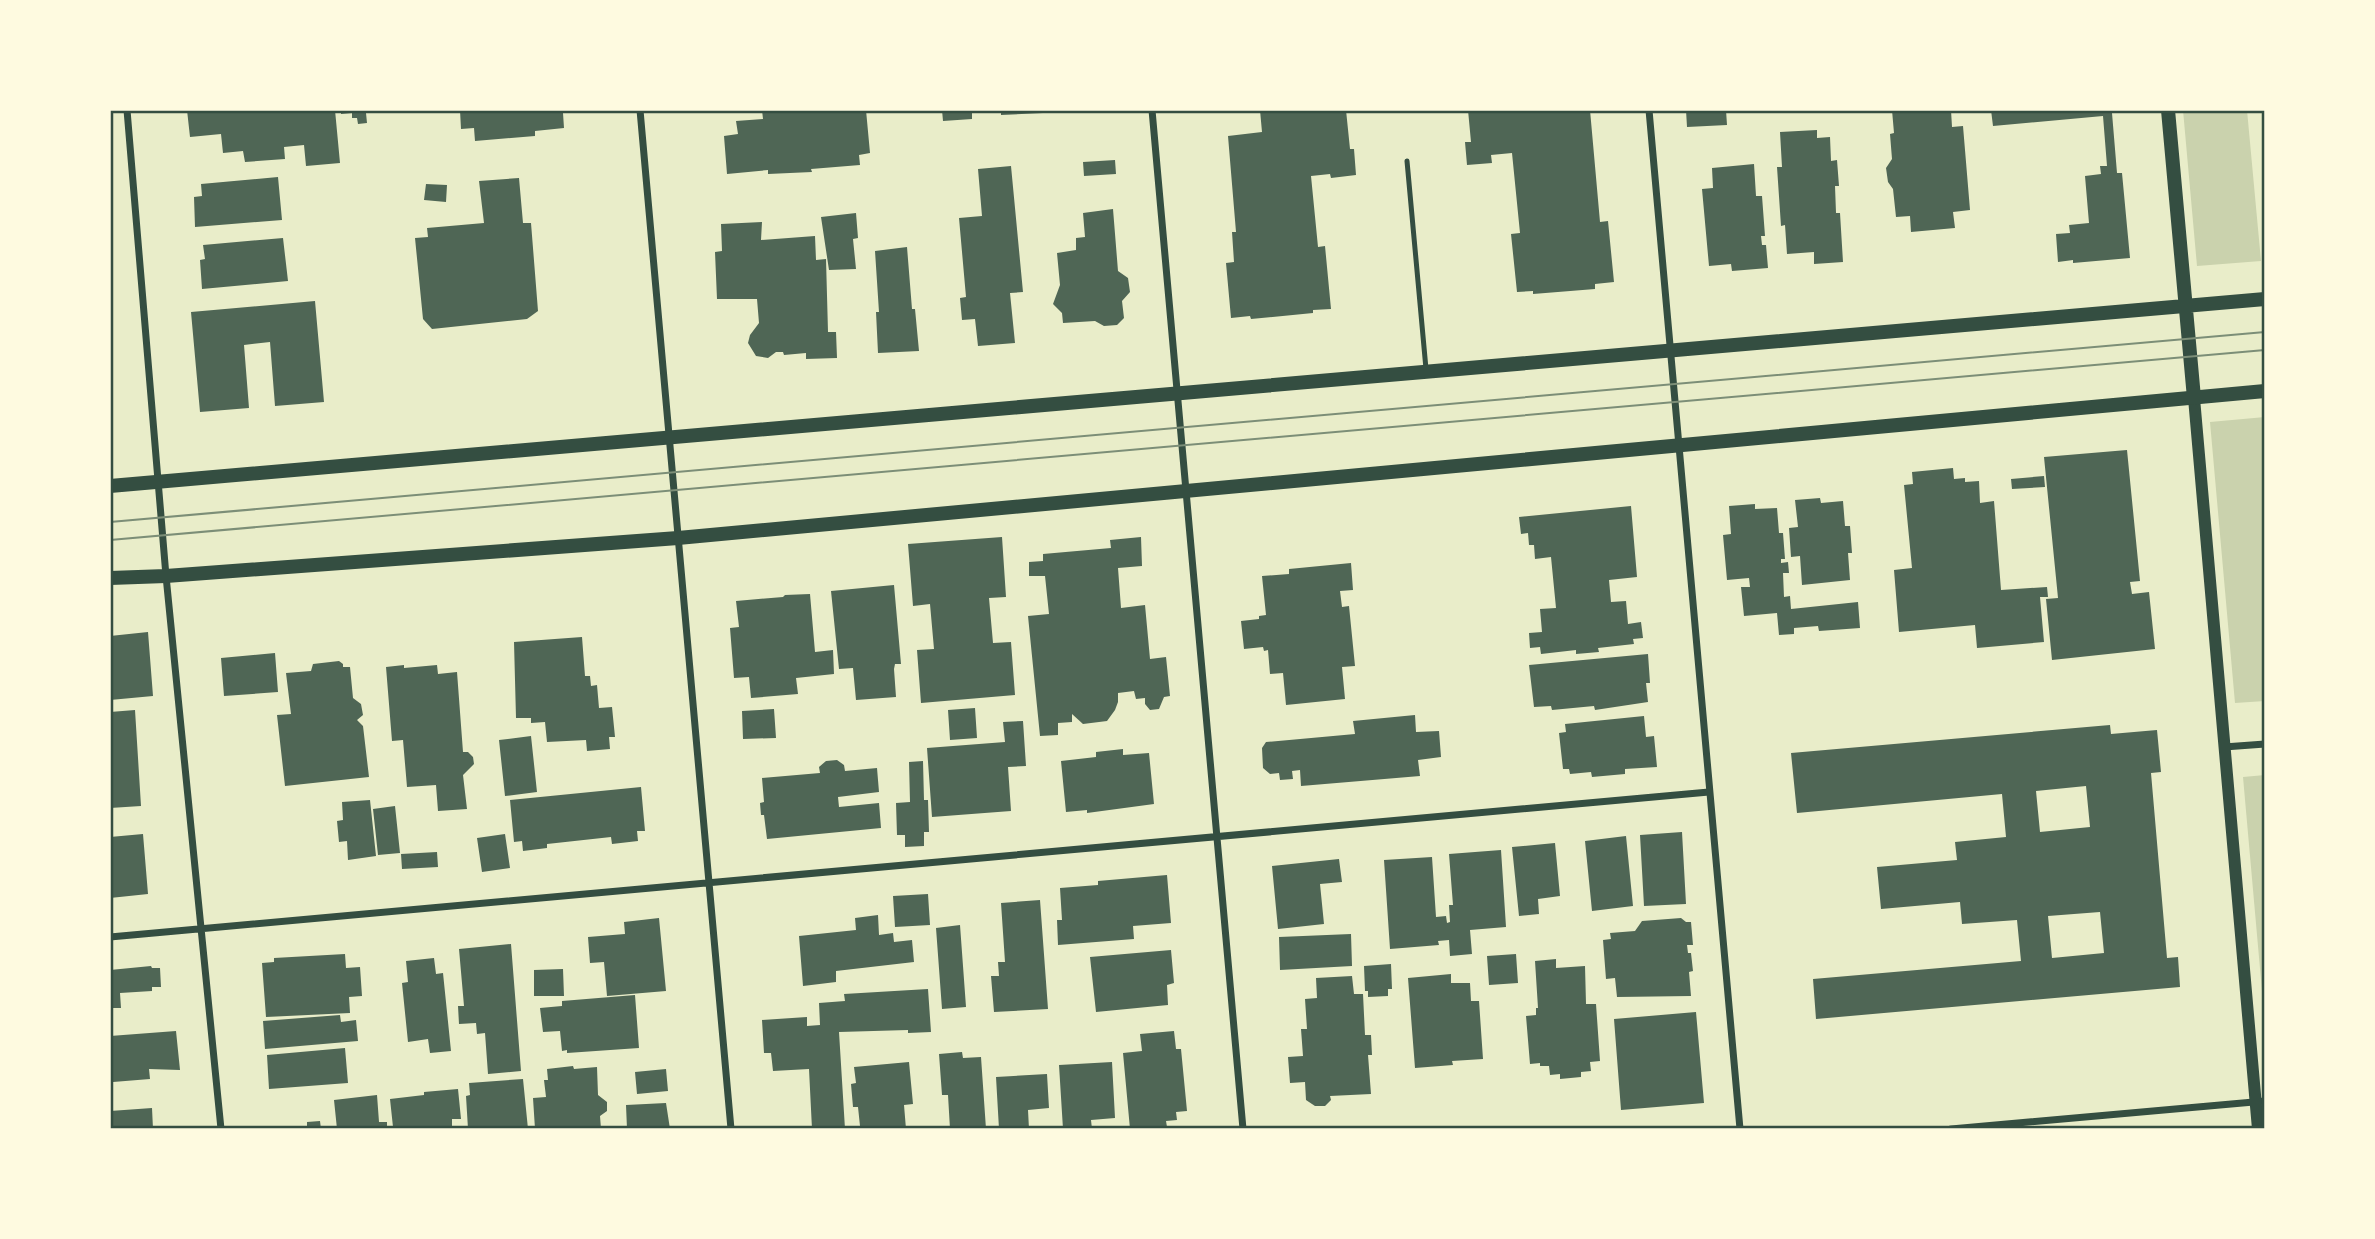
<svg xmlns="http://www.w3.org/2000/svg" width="2375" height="1239" viewBox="0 0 2375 1239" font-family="'DM Sans',sans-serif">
  <rect width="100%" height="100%" fill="#e9edc9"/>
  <path fill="#cad2ad" d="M2183,110H2247L2261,261L2197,266Z
    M2265,417V701L2235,703L2210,422Z
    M2265,775V1025L2243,777Z"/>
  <path fill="#4f6655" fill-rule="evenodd" d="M187,110H335L340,163L306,166L304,145L284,147L285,159L245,162L243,151L223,153L221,134L190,137Z
    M341,110H369V113H366L367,123L358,124L357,118H352V113L341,114Z
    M460,110H577V112L563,113L564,128L535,131V136L475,141L474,128L461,129Z
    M762,110H866L870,153L859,155L860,165L811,169L812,172L768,174V170L727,174L724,136L738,134L736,121L763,119Z
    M942,110H972V119L943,121Z
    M1001,110H1043V113L1001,115Z
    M1260,110H1346L1350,149H1354L1356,175L1331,178L1330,174L1311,176L1318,247L1325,246L1331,309L1313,310V313L1251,319L1250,316L1231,318L1226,263L1234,262L1232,232H1236L1228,136L1262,132Z
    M1468,110H1590L1600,222L1608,221L1614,282L1595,284V289L1533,294V291L1517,292L1511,234L1520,233L1512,153L1491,155L1492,163L1467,165L1465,142H1471Z
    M1686,110H1726L1727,125L1687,127Z
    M1892,110H1951L1952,127L1963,126L1970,210L1953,212L1955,228L1911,232L1910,216L1896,217L1893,189L1888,182L1886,168L1892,159L1890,134L1894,133Z
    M1991,110H2117V113H2112L2117,173H2122L2130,258L2073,263V260L2058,262L2056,234L2070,233L2069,225L2089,223L2085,176L2101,174L2100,166H2107L2103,116L1993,126Z
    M1817,130V138L1830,137L1831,161L1837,160L1839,186H1835L1836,213H1840L1843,262L1814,264V252L1787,254L1785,225L1781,226L1777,167H1782L1780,132Z
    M1115,160L1116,174L1084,176L1083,162Z
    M1754,164L1756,196H1762L1765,236H1761L1762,245H1766L1768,268L1732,271L1731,264L1709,266L1702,189L1713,188L1712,168Z
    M1011,166L1023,292L1010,293L1015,343L978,346L975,319L962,320L960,298L966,297L959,218L982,216L978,169Z
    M278,177L282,220L195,227L194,197L202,196L201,184Z
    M519,178L523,223H531L538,311L527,319L432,329L423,319L415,238L428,237L427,228L484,223L479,181Z
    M426,184L447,185L446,202L424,200Z
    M1113,209L1118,271L1128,278L1130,292L1122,301L1124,318L1117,325L1104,326L1095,321L1063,323L1062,313L1053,304L1060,285L1057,253L1076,250V238L1085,237L1083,213Z
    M856,213L858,238L853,239L856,269L829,270L821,217Z
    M762,222L761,240L815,236L816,260L826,259L828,332H836L837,358L806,359V353L784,355L783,352H776L768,358L756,356L748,343L750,335L759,323L757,299H717L715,252L722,251L721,224Z
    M283,238L288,281L202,289L200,260L205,259L203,245Z
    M907,247L912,309H915L919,351L878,353L876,312H879L875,251Z
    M315,301L324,402L275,406L270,342L244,345L249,408L200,412L191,312Z
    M2127,450L2140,581L2130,582L2132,594L2149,592L2155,649L2052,660L2046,599L2058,598L2044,457Z
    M1953,468L1954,479L1965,478V482L1979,481L1980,503L1994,501L2001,590L2047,587L2048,597H2040L2044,642L1977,648L1975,625L1899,632L1894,570L1912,568L1904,485L1913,484L1912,472Z
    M2044,476L2045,487L2012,489L2011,479Z
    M1820,498L1821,503L1843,501L1845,526H1850L1852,553H1848L1850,580L1802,585L1800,556L1791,557L1789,528L1798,527L1795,500Z
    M1755,504V509L1777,508L1779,533H1783L1785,559H1781V563L1788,562L1789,573H1783L1784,597L1790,596L1791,609L1858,602L1860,628L1819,631L1818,626L1794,628V634L1779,635L1777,613L1744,616L1741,587H1750L1749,578L1727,580L1723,535L1731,534L1729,506Z
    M1631,506L1637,577L1609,580L1611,602L1626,601L1628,624L1641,622L1643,638L1633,639L1634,644L1598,648L1599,652L1576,654V650L1541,654L1540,647L1530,648L1529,633L1542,632L1540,609L1556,608L1551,557L1535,559L1534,545H1529L1528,533L1521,534L1519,517Z
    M1002,537L1006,597L989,598L993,643L1011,642L1015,695L921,703L917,650L934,649L930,604L913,606L908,544Z
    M1141,537L1142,566L1118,568L1121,608L1145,605L1150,659L1166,657L1170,696L1164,697L1159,709L1150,710L1145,704V698L1136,699L1134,691L1118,693V702L1115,710L1107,721L1083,724L1072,714V722L1058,723V735L1040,736L1028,616L1049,614L1045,576H1029V562L1043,561V554L1111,548L1110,540Z
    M1351,563L1353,590L1340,591L1342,607L1349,606L1355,666L1342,667L1345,699L1286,705L1283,673L1270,674L1268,650L1264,651L1263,647L1244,649L1241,621L1259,619V616L1266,615L1262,576L1289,574V569Z
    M894,585L901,664H895L894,669L896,697L856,700L853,668L839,669L831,591Z
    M810,594L815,652L833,650L834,674L796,678L798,694L751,698L749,677L734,678L730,628L739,627L736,601L783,597L785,595Z
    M148,632L153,696L110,700V636Z
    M582,637L585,676H590L591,686L597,685L599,708L612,707L615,737H609L610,749L587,751L586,740L547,742L545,722L531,723V718H516L514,642Z
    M275,653L278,692L224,696L221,658Z
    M1648,654L1650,683H1646L1648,702L1595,710L1594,706L1552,710L1551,706L1534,707L1529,665Z
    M339,661L343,664V667H350L353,698L361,704L363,715L357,720L363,726L369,777L285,786L277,715L291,714L286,673L311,671L313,664Z
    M404,665V668L437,665L438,674L457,672L463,752H468L473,757L474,764L463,775L467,809L438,811L436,785L407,787L403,740L392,741L386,667Z
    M975,708L977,738L950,740L948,710Z
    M774,709L776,738L743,739L742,711Z
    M135,710L141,806L110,808V712Z
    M1415,715L1416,732L1439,731L1441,757L1418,760L1420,776L1301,786L1300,770L1292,771L1293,779L1280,780L1279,773L1270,774L1263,768L1262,748L1266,742L1355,734L1353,721Z
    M1644,716L1646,737L1654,736L1657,767L1625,769V774L1592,777L1591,772L1570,774L1569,769H1563L1559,733L1566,732L1565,724Z
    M1023,721L1026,766L1008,767L1011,811L932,817L927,748L1005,742L1003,722Z
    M2110,725L2111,734L2157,730L2161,772L2151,773L2167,958L2178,957L2180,987L1816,1019L1813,979L2021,961L2017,920L1962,924L1960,902L1881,909L1877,867L1957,860L1955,842L2006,837L2002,794L1797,813L1791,753ZM2086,786L2090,827L2040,832L2036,791ZM2100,912L2104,953L2052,958L2048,916Z
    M531,736L537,792L505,796L499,740Z
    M1123,749V755L1149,753L1154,804L1087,813V810L1066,812L1061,761L1096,757V752Z
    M837,760L844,765L845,771L877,768L879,792L838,797L839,807L879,803L881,828L767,839L764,815H761L760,803L764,802L762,778L820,773L819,767L826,761Z
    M923,761L924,800H928L929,832H924V846L905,847V835H897L896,803L910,802L909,762Z
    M641,787L645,831H637L638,841L612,844L611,837L547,844V848L523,851L522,841L514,842L510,800Z
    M370,800L376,856L348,860L347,841L339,842L337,821L343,820L342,802Z
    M395,806L400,853L378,855L373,809Z
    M1682,832L1686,904L1644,906L1640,835Z
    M143,834L148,894L110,898V837Z
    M505,834L510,868L482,872L477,838Z
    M1626,836L1633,906L1592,911L1585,841Z
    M1555,843L1560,896L1538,899L1539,914L1519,916L1512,847Z
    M1501,850L1506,927L1470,930L1472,954L1450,956L1449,940L1438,941L1439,945L1390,949L1384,860L1432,857L1436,917L1446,916L1447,923L1450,922L1449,905H1453L1449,854Z
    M437,852L438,867L402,869L401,854Z
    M1339,859L1342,882L1320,884L1324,924L1278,929L1272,866Z
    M1167,875L1171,923L1133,926L1134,939L1058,945L1057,920H1062L1060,888L1098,885V881Z
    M928,894L930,925L895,927L893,896Z
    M1040,900L1048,1009L994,1012L991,976H999L998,962H1005L1001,903Z
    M878,915L879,935L893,933L894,942L912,940L914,962L836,971V982L803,986L799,936L856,930L855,918Z
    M659,918L666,991L607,996L604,962L590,963L588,937L625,934L624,922Z
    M1681,918L1686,922H1691L1693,945H1687L1688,953H1691L1693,971L1689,972L1691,996L1617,997L1615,978L1606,979L1603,940L1611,939L1610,933L1635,931L1642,921Z
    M960,925L966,1007L942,1009L936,928Z
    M1351,934L1352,966L1280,970L1279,937Z
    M511,944L521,1071L488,1074L485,1033L477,1034L476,1023L459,1024L458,1006H464L459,949Z
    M1171,950L1174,983L1167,985L1168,1005L1096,1012L1090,957Z
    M345,954L346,968L360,967L362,996L349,997L350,1013L266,1017L262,963L274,962V958Z
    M1516,954L1518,983L1489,985L1487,956Z
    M434,958L436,974L443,973L451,1051L430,1053L428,1039L408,1042L402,983L408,982L406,961Z
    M1556,959V968L1585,966L1586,1004H1596L1600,1061L1590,1062L1591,1071L1581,1072V1077L1560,1079V1074L1550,1075L1549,1066H1540V1063L1530,1064L1526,1016L1536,1015V1008H1538L1535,961Z
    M1391,964L1392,989H1388V996L1368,997V991H1365L1364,966Z
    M151,966L152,968H160L161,987H152V991L120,993L121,1008H110V970Z
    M563,969L564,996H534V970Z
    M1451,974V983H1470L1471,1001H1479L1483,1059L1452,1061L1453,1065L1415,1068L1408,978Z
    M1352,976L1354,994H1363L1365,1035H1371L1372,1055H1368L1371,1094L1330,1096L1331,1100L1325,1106H1315L1306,1100L1305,1082L1290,1083L1288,1057L1303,1056L1301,1029H1307L1305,999L1317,998L1316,978Z
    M928,989L931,1032L908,1033V1030L839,1032L845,1129H812L809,1069L773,1071L771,1053H764L762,1020L807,1017V1026L820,1025L819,1003L845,1001L844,994Z
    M635,995L639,1048L567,1053V1050L562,1051L560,1031L543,1032L540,1008L562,1006V1001Z
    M1696,1012L1704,1103L1621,1110L1614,1019Z
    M340,1015L341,1022L356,1020L358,1041L265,1049L263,1021Z
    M176,1031L180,1070L149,1069L150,1079L113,1082L112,1077L110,1078V1036Z
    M1174,1031L1176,1049H1181L1187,1111L1176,1112L1177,1120L1166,1121L1167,1127L1130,1129L1123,1053L1142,1051L1140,1034Z
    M345,1048L348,1083L269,1089L267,1055Z
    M962,1052L963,1058L981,1057L986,1129H950L948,1095H942L939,1054Z
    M909,1062L913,1104L904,1105L906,1129H854L853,1126H860L858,1107H853L851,1084L856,1083L854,1067Z
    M1112,1062L1115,1118L1091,1120L1092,1129H1063L1059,1065Z
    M573,1066L574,1069L597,1067L598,1095L607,1102V1111L600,1116L601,1129H535L533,1098L546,1097L544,1080H548L547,1069Z
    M666,1069L668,1091L637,1094L635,1072Z
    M1047,1074L1049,1108L1028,1110L1029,1129H999L996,1077Z
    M523,1079L528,1129H468L466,1096L470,1095L469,1083Z
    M458,1089L461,1119H452V1129L393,1127L390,1099L424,1095V1092Z
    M377,1095L379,1122H387V1129H337L334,1100Z
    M666,1103L670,1129H627L626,1105Z
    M152,1108L153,1129H110V1111Z
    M320,1121L321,1129H307V1122Z"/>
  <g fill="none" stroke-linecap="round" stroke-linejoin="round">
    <path stroke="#344e41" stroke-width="5" d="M1407,161L1426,369"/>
    <path stroke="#344e41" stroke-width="7" d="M127,110L166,576L221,1129
      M640,110L731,1129
      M1152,110L1243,1129
      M1649,110L1740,1129
      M2224,747L2265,744
      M110,937L1709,792
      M1951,1129L2265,1101"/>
    <path stroke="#344e41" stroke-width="12" d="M2194,398L2258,1129"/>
    <path stroke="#344e41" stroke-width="14" d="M2168,110L2194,398
      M110,486L2265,299
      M110,578L166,576L678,538L2265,391"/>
    <path stroke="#7c8e77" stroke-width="2" d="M110,522L2265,332
      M110,540L2265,350"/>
  </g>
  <rect width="2375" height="1239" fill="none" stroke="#fefae0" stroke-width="224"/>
  <rect x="112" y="112" width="2151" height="1015" fill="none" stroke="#344e41" stroke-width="2.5"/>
</svg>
